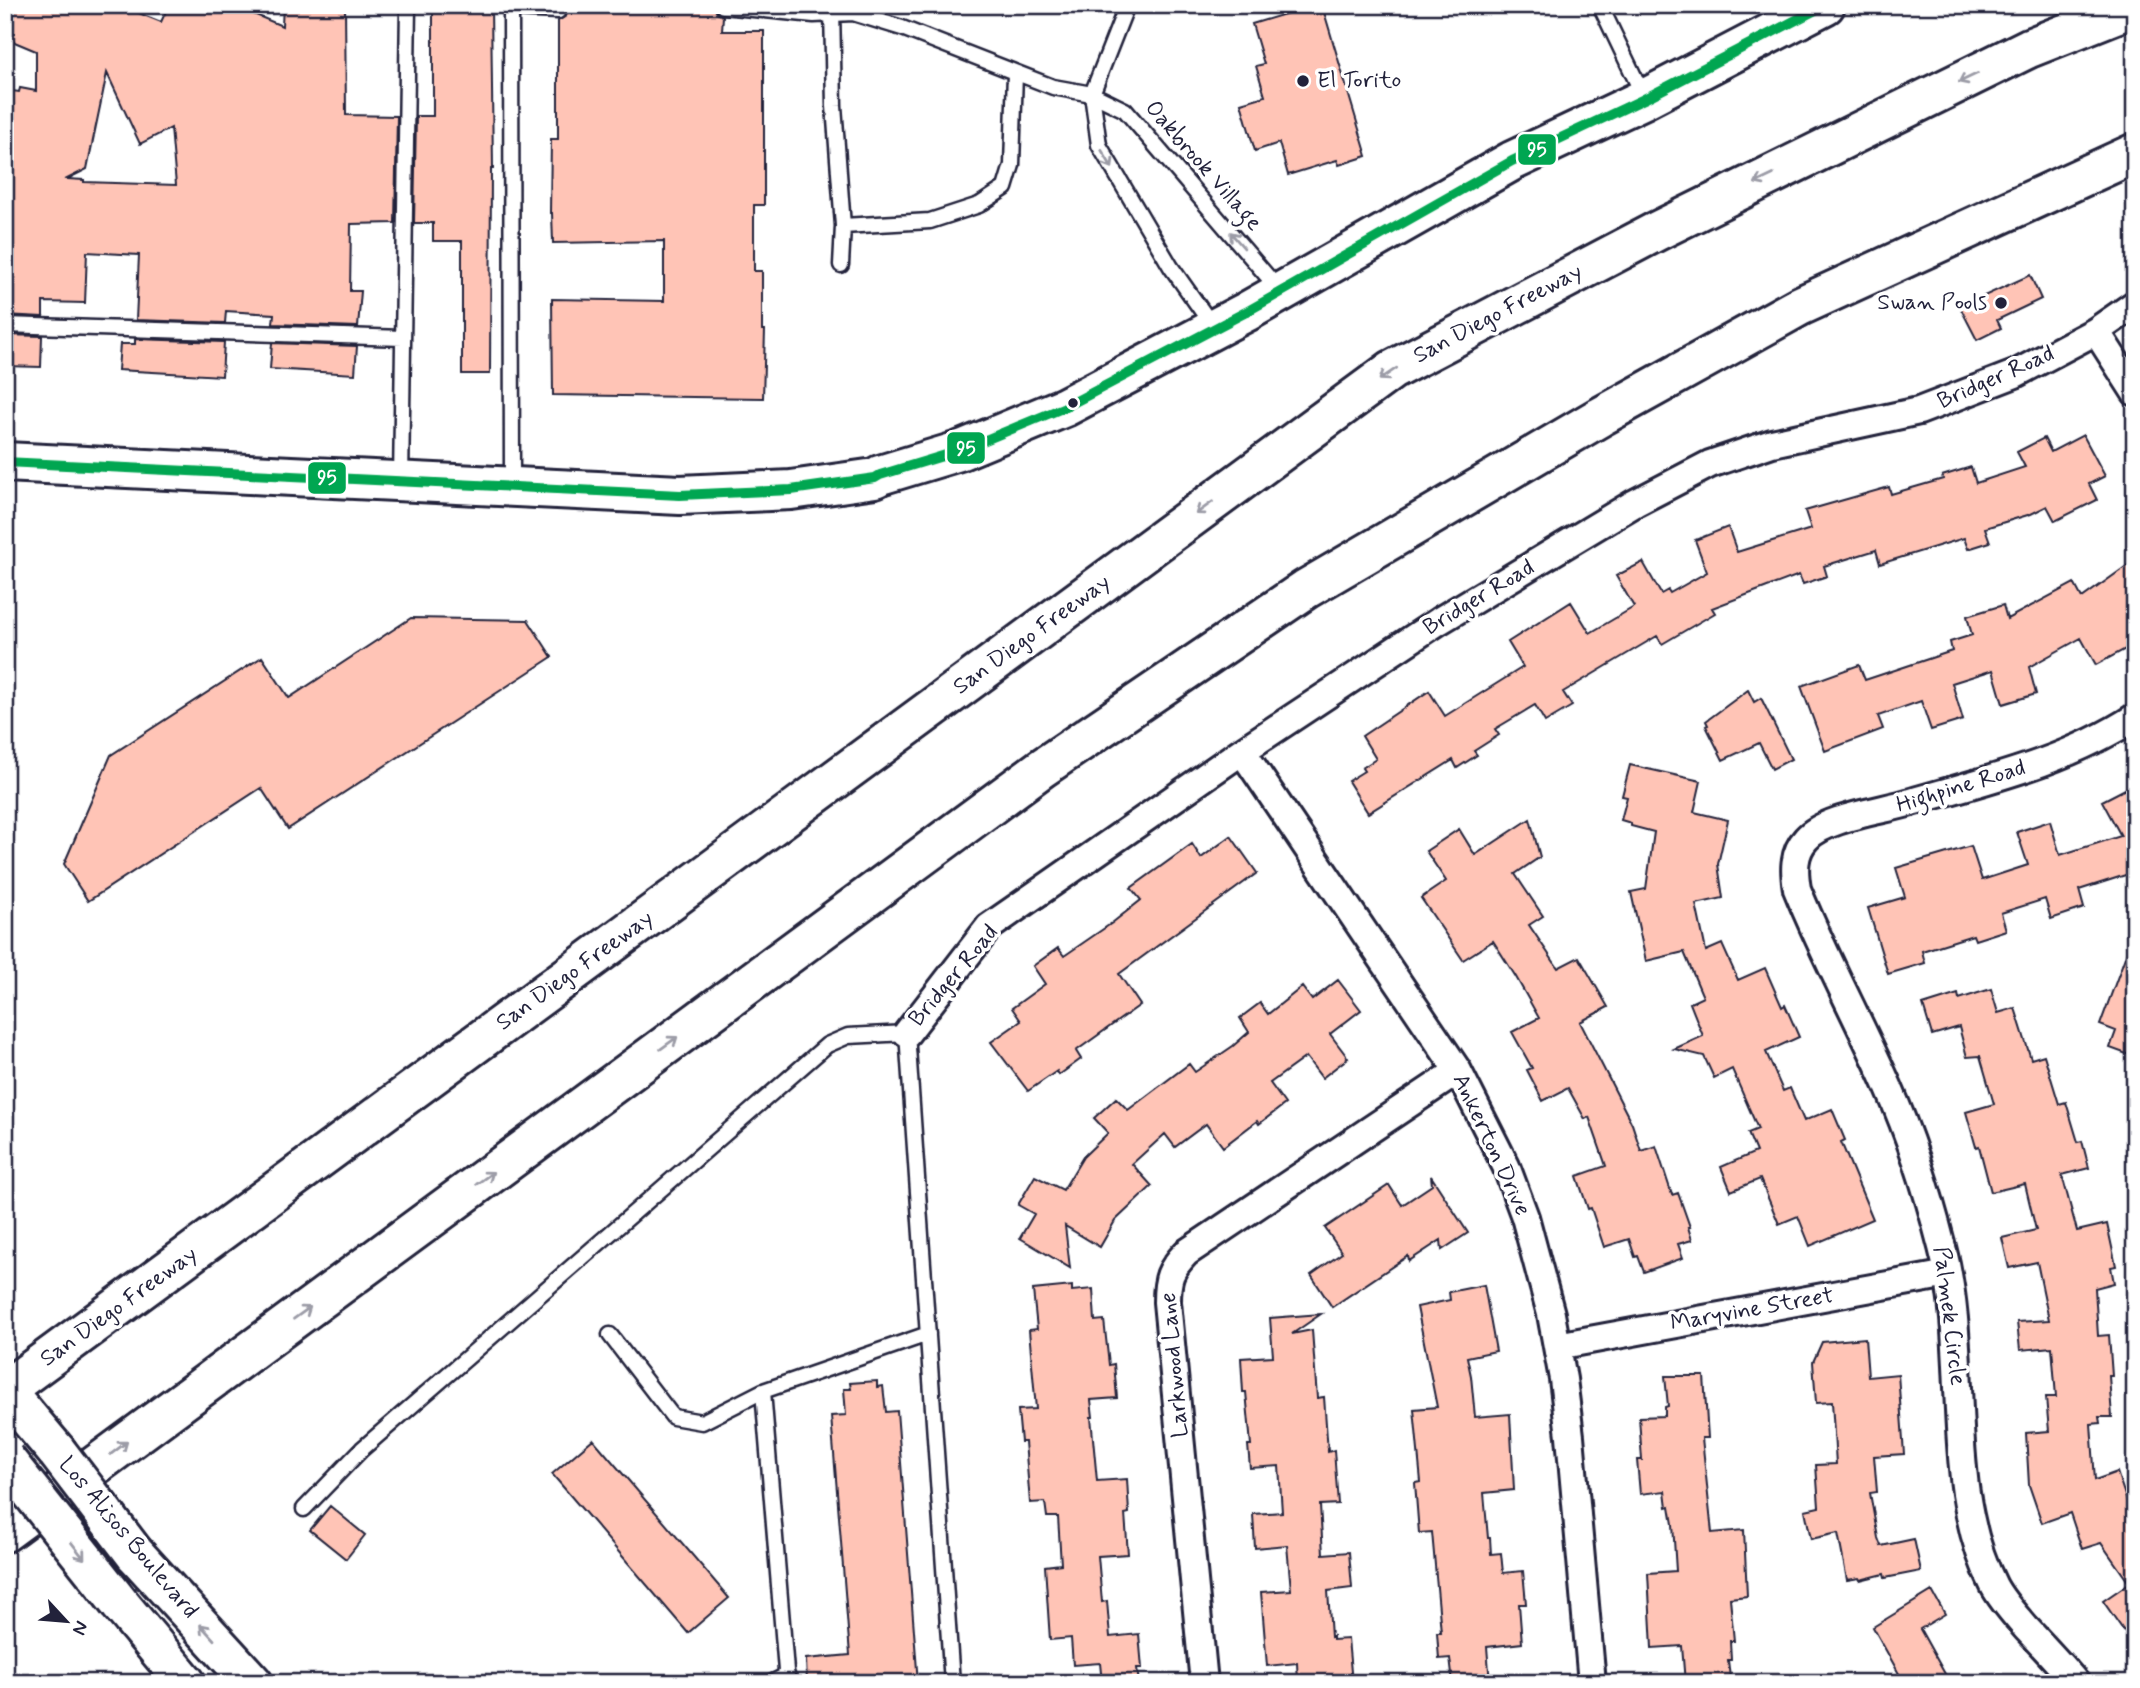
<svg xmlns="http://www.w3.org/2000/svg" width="2140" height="1688" viewBox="0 0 2140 1688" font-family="Mynerve,sans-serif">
  <rect width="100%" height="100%" fill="#fff"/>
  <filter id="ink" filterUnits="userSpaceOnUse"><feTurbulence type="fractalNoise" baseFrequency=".0143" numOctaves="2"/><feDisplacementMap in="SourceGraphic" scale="14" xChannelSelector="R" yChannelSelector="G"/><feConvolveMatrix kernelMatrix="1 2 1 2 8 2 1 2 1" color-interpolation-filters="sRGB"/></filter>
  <g filter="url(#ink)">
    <path fill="#ffc4b6" stroke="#22223b" stroke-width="2" fill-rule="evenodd" d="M5,5H119L161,22L169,5H232L282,26L283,5H345L346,115L397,116L395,223L351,224L350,291H361L358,327L273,324L274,314L226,311L225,323L136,320L139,255L87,252L85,303L43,302V317L5,315V90L19,92L20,88L36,91V51L5,38ZM107,73L140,144L171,128L176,185L84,182V180L67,179L87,169Z
      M433,5H491L493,169H491L490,374H462V241H433V223H414L416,116H433Z
      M565,5H713L717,13L723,16L722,31H764V205H754V271H762V330H765L763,398L553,395L552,299L664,301V241L553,243L552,213H550L551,139H558V21L566,16L568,11Z
      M1315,5H1322L1367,156L1339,165L1337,160L1288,175L1279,143L1255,151L1241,103L1265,96L1256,66L1264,64L1252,24Z
      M2030,275L2041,299L1997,320L2001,328L1977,340L1960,307Z
      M5,335L42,336L41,367L5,366Z
      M135,339L224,342L222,376L118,370L120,344H135Z
      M272,343L357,346L355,374L270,369Z
      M2083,435L2105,476L2089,484L2097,500L2055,521L2047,506L2031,514L1985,528L1990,542L1968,549L1964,538L1880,564L1876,550L1824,566L1827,576L1803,584L1799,575L1712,608L1715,613L1662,644L1657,636L1563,692L1572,706L1545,722L1535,705L1495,729L1499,735L1474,751L1477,755L1457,768L1453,760L1368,813L1348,781L1364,771L1362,768L1376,759L1362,736L1429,691L1445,716L1523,667L1508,642L1571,602L1590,633L1634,607L1616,576L1643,562L1661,594L1668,590L1670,593L1707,572L1695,540L1728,527L1737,552L1811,529L1805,511L1889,487L1891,494L1943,479L1942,476L1971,467L1976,483L2025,467L2017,452L2044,438L2051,452Z
      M2135,560V644L2096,665L2081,638L2029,667L2036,694L2003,704L1993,670L1952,683L1963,720L1931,730L1921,701L1878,716L1883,729L1825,751L1801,686L1859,665L1865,680L1952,651L1950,642L1972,635L1967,616L2003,605L2007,619L2074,583L2082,598Z
      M411,618L528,620L552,657L288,829L261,788L88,901L64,864L111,755L262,657L289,698Z
      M1748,690L1754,702L1761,698L1791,759L1772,769L1759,743L1723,760L1706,726L1708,725L1706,721Z
      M1630,765L1701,781L1694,812L1728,820L1718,864L1723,898L1696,904L1706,951L1722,944L1738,980L1765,968L1782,1007L1785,1005L1799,1037L1766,1052L1783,1091L1790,1088L1804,1121L1832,1109L1845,1140L1841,1142L1873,1219L1810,1246L1798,1216L1779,1224L1760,1179L1731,1191L1721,1167L1756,1152L1748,1133L1758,1129L1732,1069L1714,1078L1704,1056L1674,1049L1703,1036L1690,1003L1703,997L1684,952L1646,961L1631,892L1646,889L1654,832L1631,826V823L1621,820L1627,797L1622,796Z
      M2135,784V872L2079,890L2084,908L2051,919L2045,899L2001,913L2006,930L1975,940L1973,935L1922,951L1925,963L1888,974L1868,908L1905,897L1896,868L1971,846L1982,880L2028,865L2017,832L2050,821L2060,855L2121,836L2102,801Z
      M1530,819L1540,857L1515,874L1543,916L1529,925L1558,968L1579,957L1608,1007L1580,1022L1632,1124L1641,1151L1656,1146L1672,1195L1678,1193L1690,1227H1688L1692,1240L1678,1244L1683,1258L1644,1272L1638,1256L1635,1257L1629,1239L1604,1247L1591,1208L1588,1209L1577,1176L1606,1166L1589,1117L1585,1119L1568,1088L1543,1101L1527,1070L1532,1068L1512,1032L1539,1018L1516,977L1493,941L1463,960L1421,898L1446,881L1426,851L1459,829L1475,855Z
      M1231,836L1257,873L1119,974L1140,1005L1076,1051L1081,1059L1059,1075L1057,1071L1028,1091L991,1042L1021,1021L1012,1008L1045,984L1033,966L1058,948L1064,956L1112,923L1141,900L1131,888L1192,844L1201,858Z
      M2132,938H2135V1057L2110,1048L2116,1031L2100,1025Z
      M1338,980L1361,1010L1330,1034L1348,1058L1322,1078L1306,1057L1270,1083L1285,1104L1259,1124L1257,1121L1223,1147L1206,1124L1175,1147L1165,1134L1132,1164L1152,1186L1115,1221L1100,1247L1065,1226L1070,1268L1020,1238L1034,1214L1018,1205L1035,1176L1063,1190L1083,1157L1108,1133L1094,1118L1116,1098L1128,1110L1189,1064L1195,1072L1233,1046L1249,1032L1240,1018L1260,1003L1268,1014L1302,987L1312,1000Z
      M1991,989L1998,1013L2015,1008L2031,1059L2044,1055L2059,1104L2066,1102L2078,1142L2082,1141L2089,1168L2062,1175L2077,1231L2107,1224L2116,1266L2111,1267L2114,1283L2095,1288L2098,1336L2109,1335L2112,1376H2109L2112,1417H2099L2100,1423L2091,1424L2095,1480L2117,1472L2135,1525V1647L2103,1601L2129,1583L2101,1543L2082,1549L2070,1513L2042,1523L2029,1485L2026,1433L2049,1431L2046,1397H2056L2052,1347L2020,1350L2017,1322L2049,1320L2037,1262L2009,1268L2002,1238L2036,1230L2025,1184L1991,1192L1979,1146L1976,1147L1966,1112L1994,1104L1980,1056L1967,1057L1959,1027L1932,1035L1923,1005L1958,994L1959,999Z
      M1431,1176L1468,1233L1442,1250L1441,1240L1409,1261L1408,1256L1332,1307L1311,1275L1342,1253L1325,1228L1389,1185L1402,1205L1432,1185Z
      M1484,1285L1496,1351L1467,1357L1471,1376L1475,1417L1510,1414L1514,1490L1484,1493L1488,1538H1490L1491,1554L1501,1553L1503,1573L1523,1571L1526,1604H1519L1522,1643L1487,1647L1490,1683H1453L1450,1658L1439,1659L1437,1632H1441L1432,1532L1419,1533L1415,1483L1421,1482L1414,1409L1437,1407L1417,1307L1450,1300L1449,1292Z
      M1072,1286V1291L1093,1289L1095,1321L1104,1320L1109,1365L1114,1364L1117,1398L1091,1400L1093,1417H1091L1097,1481L1127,1479L1129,1513L1125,1514L1128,1554L1098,1556L1102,1602L1107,1601L1110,1637L1139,1634L1142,1668H1137L1139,1683H1102L1100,1663L1073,1665L1071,1638L1050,1640L1045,1566L1061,1564L1058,1517H1047L1045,1502L1030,1503L1025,1442H1021L1018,1410L1036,1409L1029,1330L1037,1329L1033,1290Z
      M1321,1314L1292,1334L1312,1330L1317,1398L1324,1397L1328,1452L1334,1450L1338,1504L1320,1505L1323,1554L1349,1552L1352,1588L1328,1591L1331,1637L1333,1636V1640L1348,1639L1352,1683H1298L1297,1663L1267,1666L1261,1592L1291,1590L1287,1545L1255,1548L1253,1514L1282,1512L1279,1466L1250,1468L1248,1445H1251L1246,1392H1243L1241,1358L1273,1356L1270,1318Z
      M1865,1338L1868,1377L1898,1374L1904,1454L1874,1456L1877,1492L1870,1493L1878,1538L1881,1546L1914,1539L1921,1571L1885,1578L1884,1574L1860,1580L1859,1578L1847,1580L1838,1533L1811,1539L1805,1510L1819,1507L1816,1465L1836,1464L1832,1402L1816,1403L1813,1362L1822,1342Z
      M1665,1376H1704L1708,1438H1702L1712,1533L1744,1530L1747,1596L1730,1598L1734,1641H1730L1731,1660H1728L1730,1678L1722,1680L1685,1683L1682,1646L1652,1648L1648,1573L1676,1571L1673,1524L1670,1506L1667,1507L1665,1491L1640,1494L1637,1460H1642L1639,1417L1665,1416V1407L1668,1406Z
      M877,1381V1387L883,1386L886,1412L897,1411L918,1683H807L806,1659L850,1655L831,1416L846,1415L844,1389H851L850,1383Z
      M593,1439L729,1598L688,1633L552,1474Z
      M330,1506L365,1535L346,1559L310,1530Z
      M1932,1591L1945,1614L1920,1629L1950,1683H1915L1911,1677L1903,1681L1873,1627Z"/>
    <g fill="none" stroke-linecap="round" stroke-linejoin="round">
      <defs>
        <path id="service" d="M511,5L512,486
          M1600,5L1644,97
          M723,6L814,15L853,13L902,28L1053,87L1092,94L1127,5
          M832,8L834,106L843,226L841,265
          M511,9L558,11
          M1092,94L1125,110L1280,291
          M1092,94L1099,145L1171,267L1214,328
          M843,226L930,221L979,205L1005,188L1012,165L1015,73
          M5,325L403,338
          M401,481L408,5
          M610,1335L673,1417L702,1422L763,1391
          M304,1509L362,1449L827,1045L848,1036L907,1033L952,1683
          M771,1683L787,1675
          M787,1683L763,1391L928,1334"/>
        <path id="minor" d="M2096,331L2135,392
          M1242,751L1458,1071L1506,1166L1525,1217L1551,1314L1563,1379L1570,1436L1592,1683
          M907,1033L989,927L1242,751L1439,621L1635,503L1710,464L1772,443L1919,411L2015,374L2096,331L2135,304
          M1557,1346L1948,1274
          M1204,1683L1167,1302C1167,1278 1170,1270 1186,1253L1458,1071
          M2076,1683C2060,1664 2043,1646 2026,1628C2015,1615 2002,1601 1994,1586C1942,1485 1971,1355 1942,1247C1928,1192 1911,1138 1888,1086C1859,1020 1824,956 1797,889C1794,871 1793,853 1806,839C1825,817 1883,811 1911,802C1987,780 2068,761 2135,717"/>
        <path id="secondary" d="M5,462L680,495L791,490L875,478L880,475L959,451L1065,407L1246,312L1512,161L1644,99L1825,5
          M5,1390L57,1452
          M135,1554L253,1683
          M120,1604L186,1683"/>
        <path id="motorway" d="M5,1390L1392,370L1657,231L2029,48L2135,6
          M5,1532L1042,768L1306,589L1600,417L1800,306L2135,153"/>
      </defs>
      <use href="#service" stroke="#22223b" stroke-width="19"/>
      <use href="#minor" stroke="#22223b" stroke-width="32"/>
      <use href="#secondary" stroke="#22223b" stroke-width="44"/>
      <use href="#motorway" stroke="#22223b" stroke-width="44"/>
      <use href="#service" stroke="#fff" stroke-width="14"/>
      <use href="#minor" stroke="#fff" stroke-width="26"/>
      <use href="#secondary" stroke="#fff" stroke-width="38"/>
      <use href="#motorway" stroke="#fff" stroke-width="38"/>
      <defs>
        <path id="secondary-bridge" d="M57,1452L135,1554
          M5,1459L120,1604"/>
      </defs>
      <use href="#secondary-bridge" stroke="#22223b" stroke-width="44" stroke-linecap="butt"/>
      <use href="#secondary-bridge" stroke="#fff" stroke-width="38"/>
      <defs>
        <path id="bus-1" d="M5,462L680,495L791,490L875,478L880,475L959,451L1065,407L1246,312L1512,161L1644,99L1825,5"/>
      </defs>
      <use href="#bus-1" stroke="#fff" stroke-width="16"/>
      <use href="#bus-1" stroke="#00a651" stroke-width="10"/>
    </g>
    <defs><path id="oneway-shaft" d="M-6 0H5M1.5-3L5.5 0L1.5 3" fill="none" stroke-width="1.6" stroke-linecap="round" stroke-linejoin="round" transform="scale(1.75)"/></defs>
    <g stroke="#9c9ca7">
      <use href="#oneway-shaft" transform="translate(1968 78) rotate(154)"/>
      <use href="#oneway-shaft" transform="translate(1107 159) rotate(59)"/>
      <use href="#oneway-shaft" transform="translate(1764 179) rotate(154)"/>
      <use href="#oneway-shaft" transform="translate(1237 240) rotate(-131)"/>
      <use href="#oneway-shaft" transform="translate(1388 374) rotate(146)"/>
      <use href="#oneway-shaft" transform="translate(1204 508) rotate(144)"/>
      <use href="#oneway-shaft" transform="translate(669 1043) rotate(-36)"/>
      <use href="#oneway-shaft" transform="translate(485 1178) rotate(-36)"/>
      <use href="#oneway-shaft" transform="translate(302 1313) rotate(-36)"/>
      <use href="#oneway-shaft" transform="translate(119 1448) rotate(-37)"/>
      <use href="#oneway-shaft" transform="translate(78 1551) rotate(52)"/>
      <use href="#oneway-shaft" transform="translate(207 1632) rotate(-132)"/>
    </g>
  </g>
  <g fill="#22223b" stroke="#fff" stroke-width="2.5">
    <circle cx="1303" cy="81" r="7"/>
    <circle cx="2001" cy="303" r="7"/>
    <circle cx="1073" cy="403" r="6"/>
  </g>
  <g text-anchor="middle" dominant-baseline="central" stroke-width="7" stroke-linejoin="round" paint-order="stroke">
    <g font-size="23" fill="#22223b" stroke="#fff" text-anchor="start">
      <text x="1317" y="81">El Torito</text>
      <text x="1987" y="303" text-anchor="end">Swan Pools</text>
    </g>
    <g font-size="23" fill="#22223b" stroke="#fff">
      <text transform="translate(1203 166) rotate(49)">Oakbrook Village</text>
      <text transform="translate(1498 314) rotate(-28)">San Diego Freeway</text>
      <text transform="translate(1996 378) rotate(-24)">Bridger Road</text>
      <text transform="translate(1479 598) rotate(-31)">Bridger Road</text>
      <text transform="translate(1032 635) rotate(-36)">San Diego Freeway</text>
      <text transform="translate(1961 787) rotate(-17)">Highpine Road</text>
      <text transform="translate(575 971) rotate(-36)">San Diego Freeway</text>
      <text transform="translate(954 976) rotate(-50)">Bridger Road</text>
      <text transform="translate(1491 1145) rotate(65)">Ankerton Drive</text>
      <text transform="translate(119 1307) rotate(-36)">San Diego Freeway</text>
      <text transform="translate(1752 1310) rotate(-10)">Maryvine Street</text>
      <text transform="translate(1949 1316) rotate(83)">Palmek Circle</text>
      <text transform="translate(1175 1365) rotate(-95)">Larkwood Lane</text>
      <text transform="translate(128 1538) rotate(50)">Los Alisos Boulevard</text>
    </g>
  </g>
  <g stroke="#fff" stroke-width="2.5">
    <rect x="1517" y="133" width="40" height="33" rx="7" fill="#00a651"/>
    <rect x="946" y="431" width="40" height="34" rx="7" fill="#00a651"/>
    <rect x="307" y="461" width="40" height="34" rx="7" fill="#00a651"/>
  </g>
  <g font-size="19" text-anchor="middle" font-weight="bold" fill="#fff">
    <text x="1537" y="156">95</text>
    <text x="966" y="455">95</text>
    <text x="327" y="484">95</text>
  </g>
  <rect width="2140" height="1688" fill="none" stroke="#fff" stroke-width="28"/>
  <rect x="14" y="14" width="2112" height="1660" fill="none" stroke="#22223b" stroke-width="2.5" filter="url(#ink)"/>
  <g transform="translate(66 1621) rotate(116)" stroke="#ffffff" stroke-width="5" paint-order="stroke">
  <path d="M0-5L12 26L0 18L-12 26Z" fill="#22223b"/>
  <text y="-10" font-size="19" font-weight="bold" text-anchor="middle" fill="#22223b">N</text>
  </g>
</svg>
